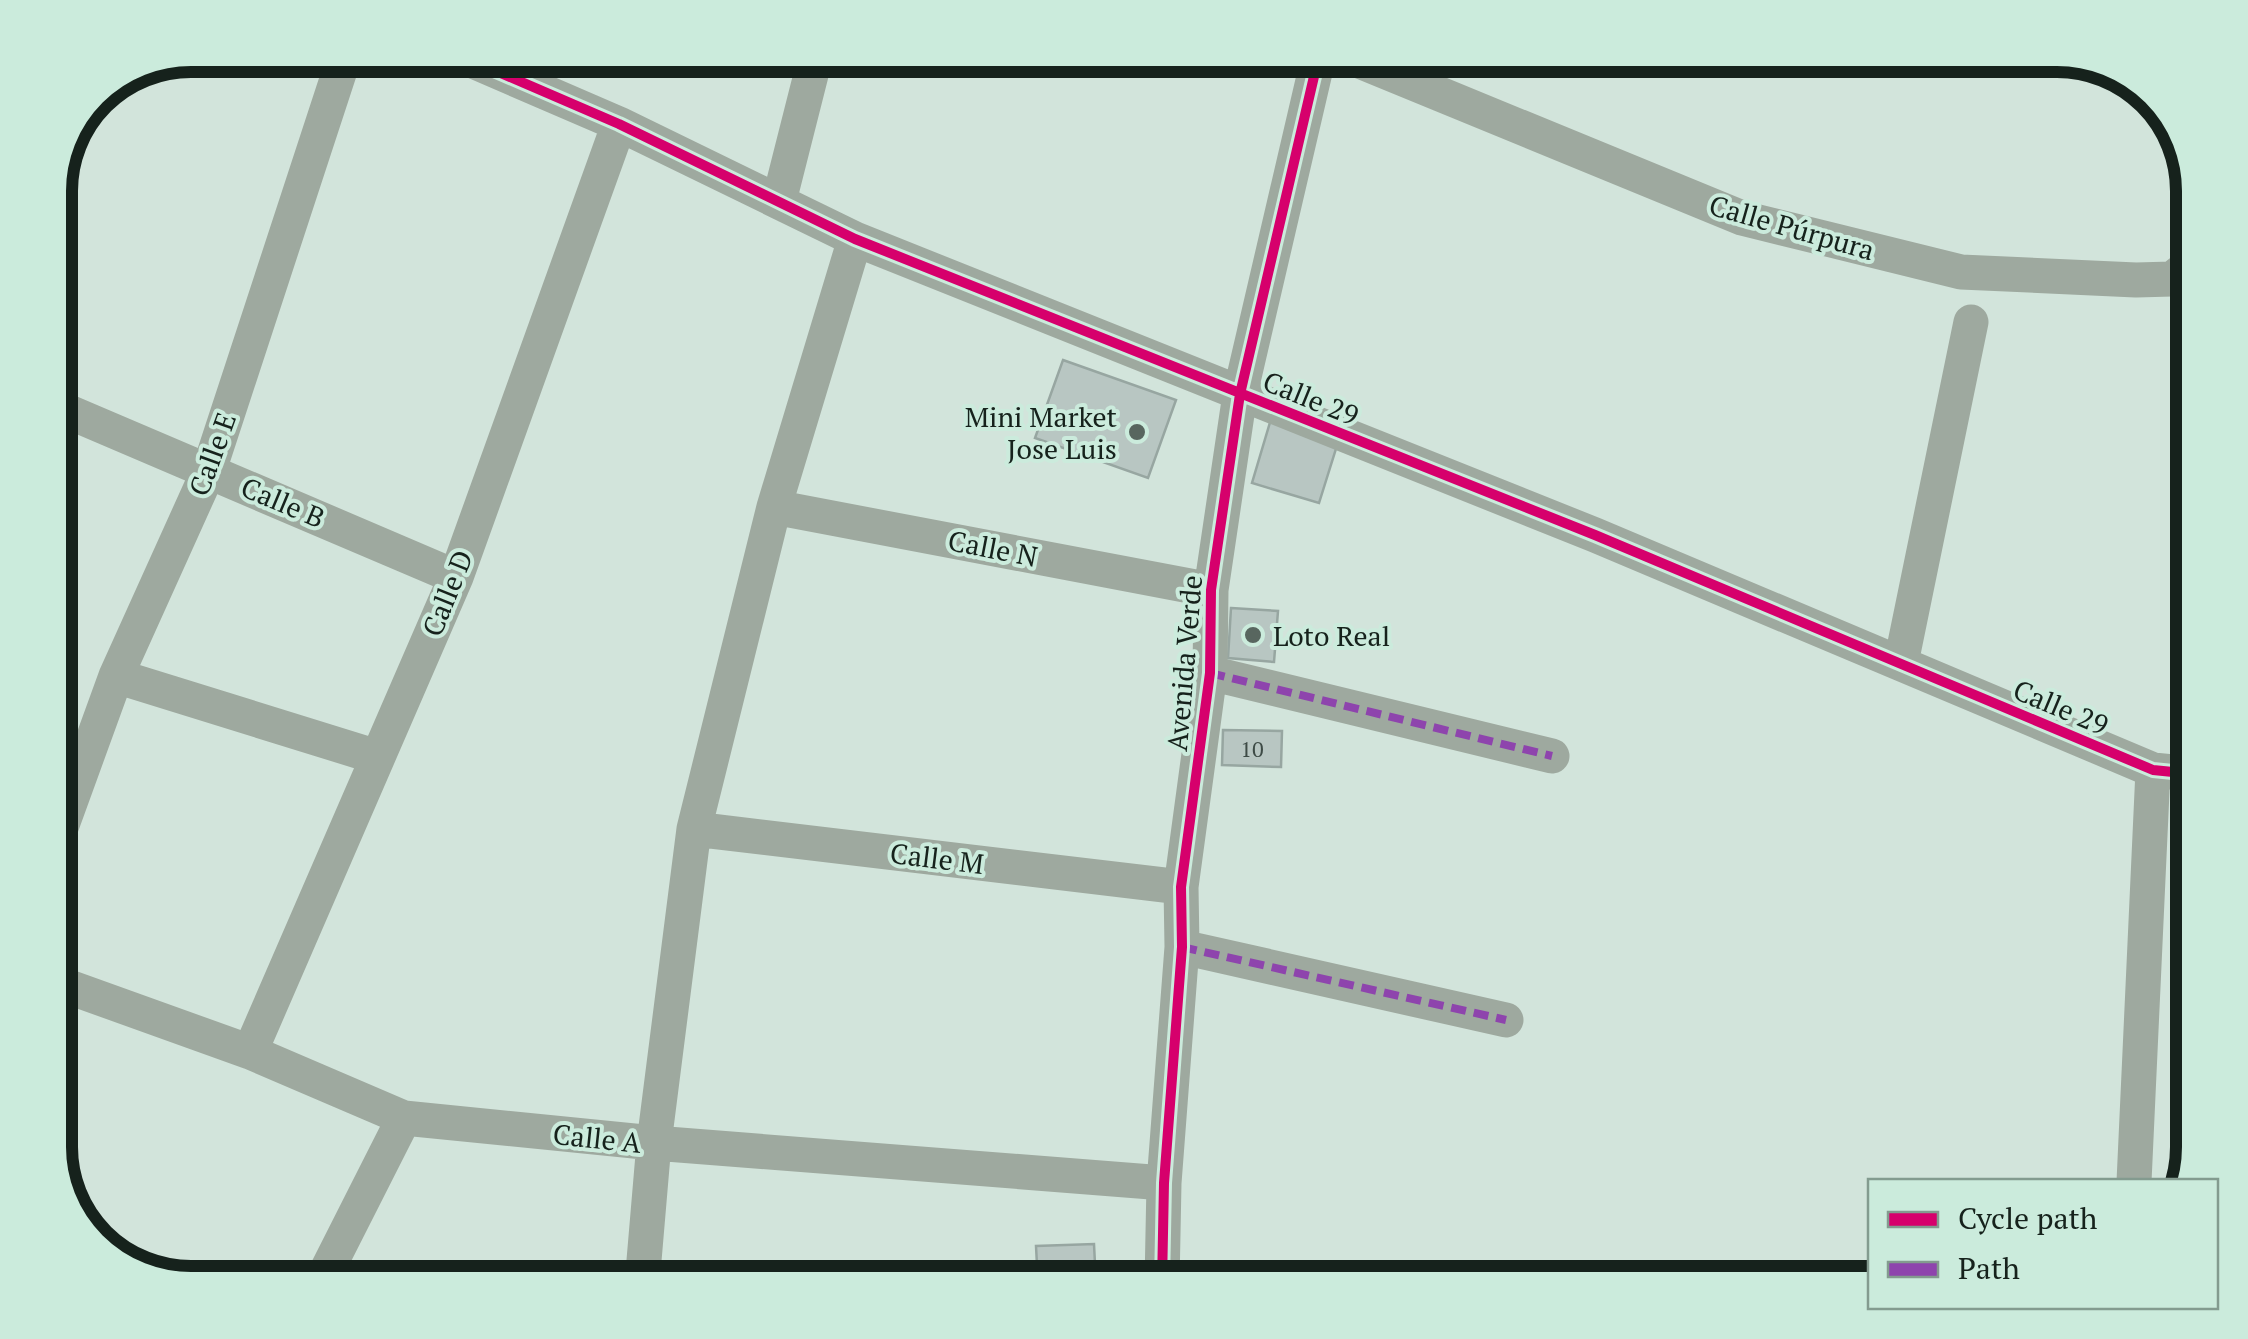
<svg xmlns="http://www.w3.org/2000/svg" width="2248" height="1339" viewBox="0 0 2248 1339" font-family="'PT Serif',serif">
  <rect width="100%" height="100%" fill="#d2e4db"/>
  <path fill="#b8c6c2" stroke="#97a6a1" stroke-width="2.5" d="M1063,360L1176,400L1148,478L1035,438Z
    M1271,419L1339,439L1319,503L1252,483Z
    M1231,608L1278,611L1274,662L1228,658Z
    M1223,730L1282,731L1281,767L1222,765Z
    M1094,1244L1096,1284H1038L1036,1246Z"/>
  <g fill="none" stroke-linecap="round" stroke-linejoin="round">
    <path stroke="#9ea99f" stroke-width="35" d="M459,55L619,124L855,239L1595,535L2153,770L2193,774
      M1345,55L1742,218L1961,272L2136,280L2172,279L2187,267L2193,254
      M779,201L816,55
      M55,406L456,577
      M774,507L1211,590
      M1901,663L1971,322
      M1210,673L1552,756
      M116,676L377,757
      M694,829L1181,887
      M55,844L116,676L209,470L345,55
      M1182,947L1506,1020
      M55,982L250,1052L404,1118L654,1143L1164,1183
      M250,1052L456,577L619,124
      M2134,1182L2153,770
      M320,1284L404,1118
      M642,1284L654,1143L694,829L774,507L855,239
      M1162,1284L1164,1183L1182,947L1181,887L1210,673L1211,590L1240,394L1319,55"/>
    <path stroke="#8e44ad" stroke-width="8" stroke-dasharray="15 8" stroke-linecap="butt" d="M1210,673L1552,756
      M1182,947L1506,1020"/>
    <defs>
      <path id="cycleway" d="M459,55L619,124L855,239L1595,535L2153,770L2193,774
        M1162,1284L1164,1183L1182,947L1181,887L1210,673L1211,590L1240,394L1319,55"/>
    </defs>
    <use href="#cycleway" stroke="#cbebdc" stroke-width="16"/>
    <use href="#cycleway" stroke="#d6006c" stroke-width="10"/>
  </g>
  <g fill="#58665f" stroke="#cbebdc" stroke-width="4">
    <circle cx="1137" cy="432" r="10"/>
    <circle cx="1253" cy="635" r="10"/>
  </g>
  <g text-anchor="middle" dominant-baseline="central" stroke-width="8" stroke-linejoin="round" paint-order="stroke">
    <g font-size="22" fill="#3e4b46">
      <text x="1252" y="748">10</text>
    </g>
    <g font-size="28" fill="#16221c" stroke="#cbebdc">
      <text transform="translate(1792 227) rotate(16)">Calle Púrpura</text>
      <text transform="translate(1311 398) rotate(22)">Calle 29</text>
      <text transform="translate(212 454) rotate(-70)">Calle E</text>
      <text transform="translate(283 502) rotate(23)">Calle B</text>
      <text transform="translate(993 548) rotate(11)">Calle N</text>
      <text transform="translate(447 593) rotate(-68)">Calle D</text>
      <text transform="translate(1184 663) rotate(-85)">Avenida Verde</text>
      <text transform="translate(2061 707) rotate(23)">Calle 29</text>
      <text transform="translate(937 858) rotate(7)">Calle M</text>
      <text transform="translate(597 1138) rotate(6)">Calle A</text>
    </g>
    <g font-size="28" fill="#16221c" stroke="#cbebdc" text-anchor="end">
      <text x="1117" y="416">Mini Market<tspan x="1117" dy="32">Jose Luis</tspan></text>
      <text x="1273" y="635" text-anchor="start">Loto Real</text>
    </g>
  </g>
  <path d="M0 0H2248V1339H0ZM191 72H2057A119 119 0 0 1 2176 191V1147A119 119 0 0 1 2057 1266H191A119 119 0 0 1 72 1147V191A119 119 0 0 1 191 72Z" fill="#cbebdc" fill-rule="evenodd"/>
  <path fill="none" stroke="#16221c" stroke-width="12" d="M191 72H2057A119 119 0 0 1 2176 191V1147A119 119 0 0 1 2057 1266H191A119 119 0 0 1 72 1147V191A119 119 0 0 1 191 72Z"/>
  <rect x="1868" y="1179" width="350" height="130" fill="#cbebdc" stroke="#839b8f" stroke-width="2.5"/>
  <rect x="1888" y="1212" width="50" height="15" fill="#d6006c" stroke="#839b8f" stroke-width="2.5"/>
  <text x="1958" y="1229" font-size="30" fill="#16221c">Cycle path</text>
  <rect x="1888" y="1262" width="50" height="15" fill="#8e44ad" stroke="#839b8f" stroke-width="2.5"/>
  <text x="1958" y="1279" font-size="30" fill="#16221c">Path</text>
</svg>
